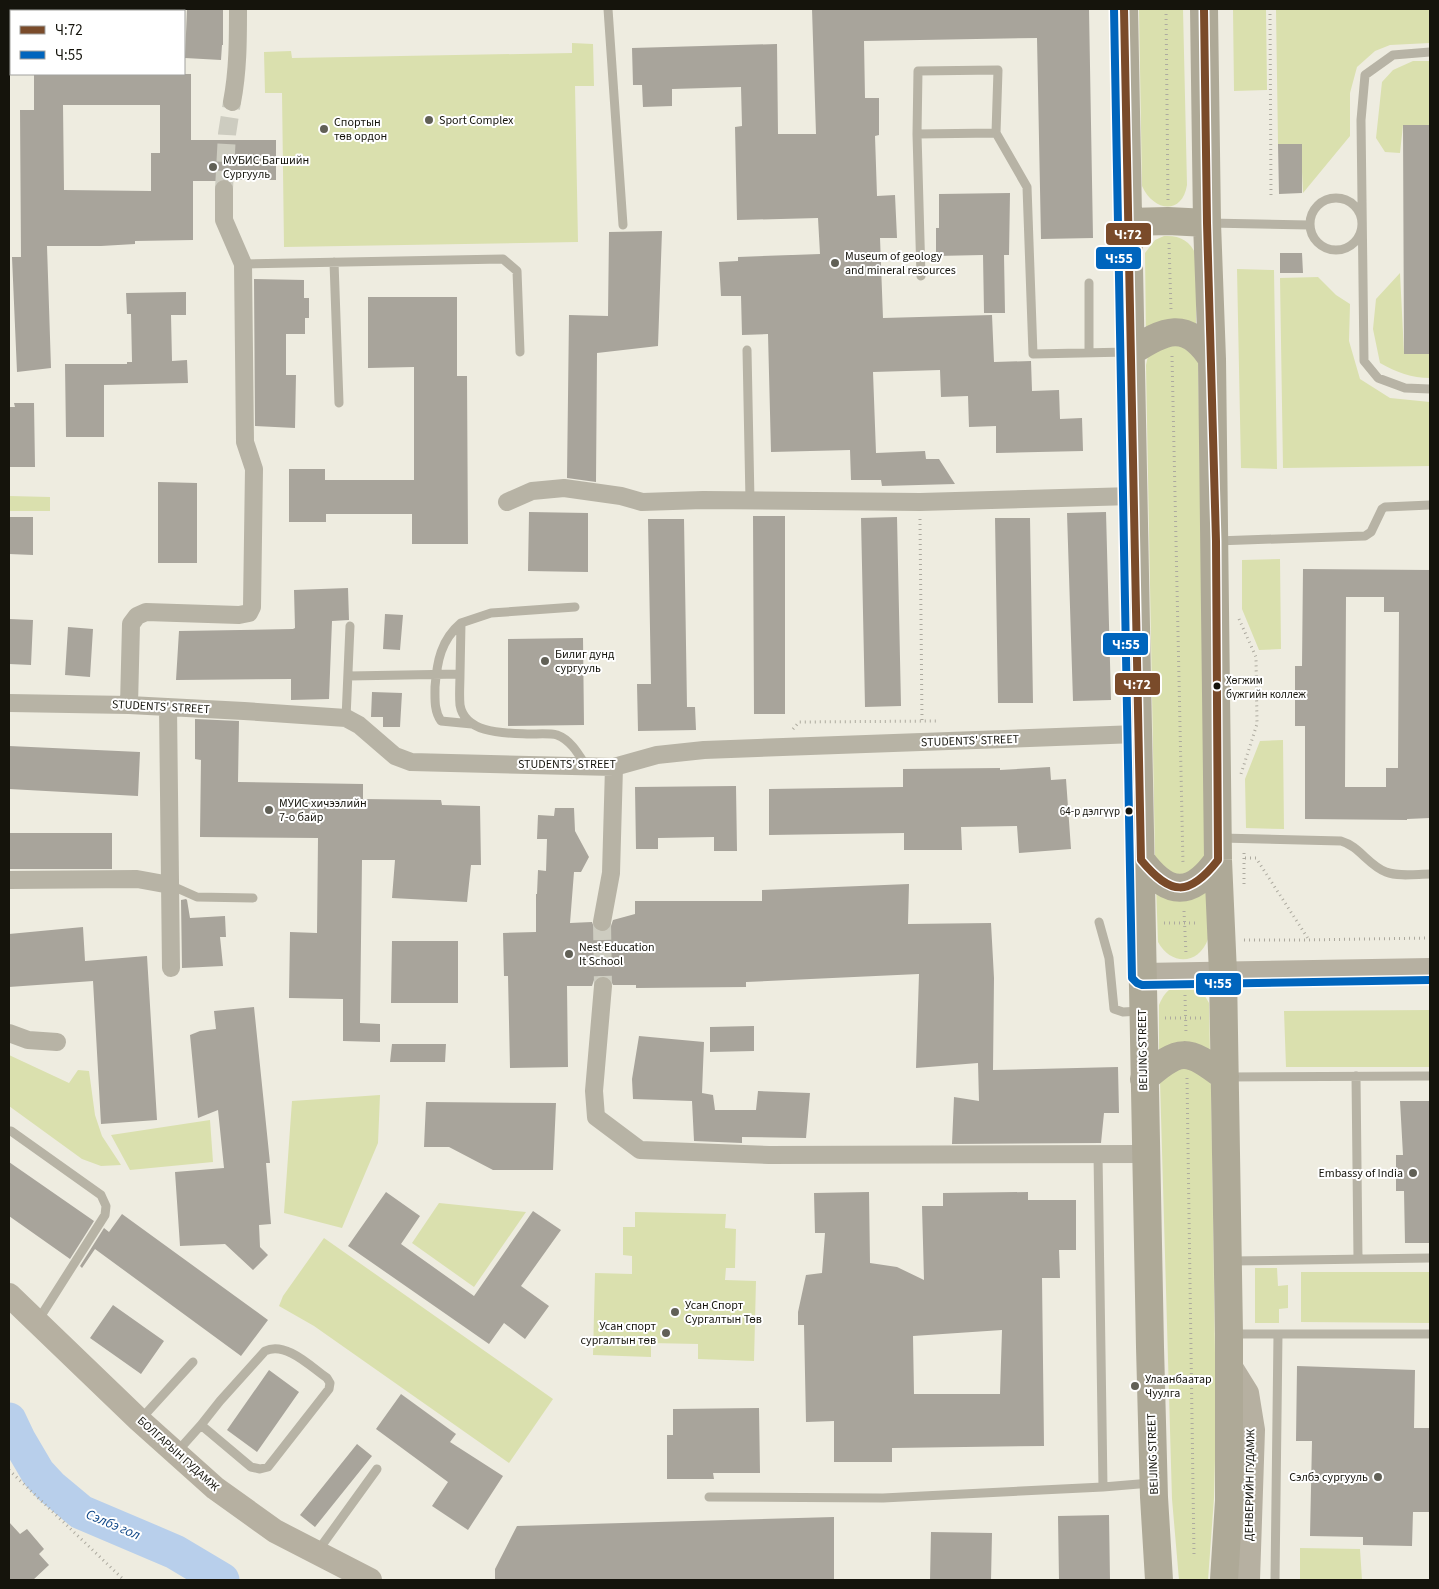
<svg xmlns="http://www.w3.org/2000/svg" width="1439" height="1589" viewBox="0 0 1439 1589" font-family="'Source Sans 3',sans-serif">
  <rect width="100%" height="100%" fill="#eeece0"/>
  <path fill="#dae0ae" d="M1139,9H1183L1187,185C1182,216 1153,211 1142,186Z
    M1233,9H1266L1267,90L1234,91Z
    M1276,9H1430V43L1390,45L1375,51L1357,67L1350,93V136L1303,193L1302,172L1294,160H1302V144H1278Z
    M572,43L593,44L594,86H575L578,242L284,247L282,93H265L264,52L291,51L292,58L572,53Z
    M1413,61H1430V125H1403L1400,153L1385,152L1376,138L1382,82L1393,70Z
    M1164,236C1179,235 1190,240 1196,255V334L1146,338L1145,253L1155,240Z
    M1237,269L1274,270L1277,469L1241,468Z
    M1400,273L1404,353L1430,354V378C1412,378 1396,372 1380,363L1373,329L1376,299Z
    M1318,277L1336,295L1350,304L1349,341L1360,379L1390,398L1430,402V466L1283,468L1280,278Z
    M1171,338L1198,359L1207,857L1182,883L1155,858L1146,365L1148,356Z
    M9,496L50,497V511H9Z
    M1280,559L1281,649L1259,650L1242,609V560Z
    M1283,740L1284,829L1246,828L1245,779L1260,741Z
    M1207,884L1208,939C1199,965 1171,966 1158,942L1156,885Z
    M1175,986C1193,985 1200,985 1209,1003L1210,1059L1159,1060V1005C1163,996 1166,991 1175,986Z
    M1430,1010V1067H1286L1284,1011Z
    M9,1055L69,1083L78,1070L89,1071L95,1115L102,1136L121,1165L101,1166L82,1159L9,1106Z
    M1176,1062L1210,1080L1211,1085L1216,1420L1214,1498L1208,1580H1179L1172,1499L1160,1081Z
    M380,1095L378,1143L342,1228L284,1213L292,1101Z
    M210,1120L213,1162L130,1170L111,1135Z
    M439,1203L526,1212L474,1287L412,1243Z
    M635,1212L726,1214L725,1228L736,1229L735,1268H726L725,1280L756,1281L754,1361L698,1359V1344L651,1343V1357L593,1355L595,1273L632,1274V1256L623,1255V1227H635Z
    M324,1238L553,1399L509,1463L314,1326L279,1306L283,1296Z
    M1255,1268H1277L1278,1286L1288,1285V1308L1279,1309V1323H1255Z
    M1301,1272H1430V1323L1301,1322Z
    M1300,1548L1360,1549L1362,1580H1300Z"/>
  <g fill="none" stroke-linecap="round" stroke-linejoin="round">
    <path stroke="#b8cfeb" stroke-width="35" d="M9,1420L18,1439L38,1473L51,1487L81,1512L175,1552L222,1580"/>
  </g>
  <path fill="#a8a49b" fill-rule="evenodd" d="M187,9H223V45H222L221,60L185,58Z
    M812,9H1089L1093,238L1041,239L1037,38L864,41L865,98H879V135L875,136L877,196L895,195L897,238H880L883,318L992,315L994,362L1031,361L1032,391L1059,390L1060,419L1082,418L1083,451L996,453V426L969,427L968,396L941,397L940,370L873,372L876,453L925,451L926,459H939L955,484L882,486L881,480H851L850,450L771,452L768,334L742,335L741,296H721L719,262L738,261V257L820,254L818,218L737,220L735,127L742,126L741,87L672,89V106L643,107L642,85H633L632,48L777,44L778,134H816Z
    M34,74H191V140H276V180H230L224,178L218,181H193V240L135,241V244L101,246H47L51,368L17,372L12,257H21L20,110H34ZM63,105H160V153H151V191L64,190Z
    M1403,125H1430V354H1404Z
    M1278,144H1302V193L1279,194Z
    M1010,193L1009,255H1004L1005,313H984L983,255L936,256V228H939V194Z
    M662,231L658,346L597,353L596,482L567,478L569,315L608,316L609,232Z
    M1280,253H1302L1303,273H1280Z
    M254,279L304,280V298H309V318H305V334H286V375H296L295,428L255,426Z
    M186,292V315H171L172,361L187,360L188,383L104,385V437H66L65,364H127V362H132L131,314H127L126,293Z
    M368,297H457V376H467L468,544H412V514H326V522H289V469H325V480H414V367L368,368Z
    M14,403H34L35,467H9V407H15Z
    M158,482L197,483V563H158Z
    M529,512L588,513V572L528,571Z
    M1106,512L1111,700L1073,701L1067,513Z
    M753,516H785V714H754Z
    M9,517H33V555L9,554Z
    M897,517L901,706L865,707L861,518Z
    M995,518H1030L1033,703H998Z
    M648,519H684L687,707H695L696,730L638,731L637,684H651Z
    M1303,569L1430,570V818L1407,819V820L1305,819V726H1295V666H1302ZM1346,597H1384V612H1399L1398,768H1386V787H1345Z
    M348,588L349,620L332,621L329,699L291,700V679L176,680L179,631L293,629L295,628L294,590Z
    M385,614L403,615L400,650L383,649Z
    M9,619L33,620L31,665L9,664Z
    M68,627L93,629L90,677L65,675Z
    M583,638L584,725L508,726V639Z
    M372,692L402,693L400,727H383V717H371Z
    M195,719L239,721L238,782L363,784V799L441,800L442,805L480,806L481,865H471L467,902L392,898L395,860H362L360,1023L380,1024V1042L343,1041V999L289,998L290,932L317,933L318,838L200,837L201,760L195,759Z
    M9,746L140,752L138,796L9,789Z
    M1050,767L1051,780L1066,779L1071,849L1019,853L1017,826L961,827L962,850H904V833L769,835V789L903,787V769L1000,768V770Z
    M736,786L737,851H714V837L658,838V849H636L635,787Z
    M555,808H574L575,831L589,857L581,872H574L570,923L592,922L595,930L600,932H605L610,929L613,920L635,914V901H762V890L909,884L908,924L991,923L994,978L993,1070L1118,1067L1119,1113H1104L1101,1143L952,1144L954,1097L979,1101L978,1063L916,1068L919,974L746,982V987L636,988V985H613L609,977L599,976L594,980L592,986H567L568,1067L510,1068L508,976H504L503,933L536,932V894H537L538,870L546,871L547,839H537L538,815L554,816Z
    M9,833H112V869H9Z
    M186,899L187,900L190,918L225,916L226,937H220L223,966L182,968L181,900Z
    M83,927L85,961L147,956L157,1120L101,1124L93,981L9,987V934Z
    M392,941H458V1003H391Z
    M254,1007L270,1163H266L271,1224L259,1225L260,1247L268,1255L253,1270L225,1244L180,1246L175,1172L224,1168L218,1110L198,1118L190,1035L200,1031L216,1029L214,1011Z
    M754,1026V1051L710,1052V1027Z
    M639,1036L704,1042L702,1093L713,1095L715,1110H756L758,1091L810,1093L806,1138L742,1137V1143L694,1141L692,1101L633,1099L632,1079Z
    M392,1044H446L445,1062H390Z
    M1400,1101H1430V1243H1405L1404,1191H1396V1155H1403Z
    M426,1102L556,1103L553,1170H493L449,1147H424Z
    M9,1162L94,1221L70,1259L9,1216Z
    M386,1192L420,1216L401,1244L474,1296L533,1211L561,1230L521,1286L549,1306L525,1339L504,1323L489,1344L348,1246Z
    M869,1192L870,1263L897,1267L924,1280L922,1206H943V1193L1028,1192V1200H1076V1250H1059L1060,1278H1042L1044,1446L892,1448V1462H834V1421L806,1422L804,1325H798V1312L806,1275L822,1273L825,1233H815L814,1193ZM1002,1330L1000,1394H914L913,1336Z
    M122,1214L268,1320L241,1356L95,1249L82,1268L80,1266L104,1228L109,1232Z
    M113,1305L164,1341L141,1374L90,1338Z
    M1297,1366L1415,1370L1414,1428H1430V1512H1413L1412,1546L1363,1545V1537L1310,1536L1312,1441H1296Z
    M269,1370L299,1392L257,1452L227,1430Z
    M401,1394L456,1434L450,1442L503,1476L468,1530L432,1506L448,1482L376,1429Z
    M759,1408L760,1473H713L714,1479H667V1435H673V1409Z
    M357,1444L372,1456L315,1527L300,1515Z
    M1109,1515L1110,1580H1059L1058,1516Z
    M834,1517V1580H495V1569L517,1526Z
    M9,1522L20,1534L27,1529L44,1549L39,1554L49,1565L33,1580H9Z
    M931,1532L992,1533L991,1580H930Z"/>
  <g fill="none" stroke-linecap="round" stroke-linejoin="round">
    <path stroke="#cdccc0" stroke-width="18" stroke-dasharray="18 9" stroke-linecap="butt" d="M224,189L227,134L232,102
      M602,922L603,986"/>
    <path stroke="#adaa9f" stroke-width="3" stroke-dasharray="1 4" stroke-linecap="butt" d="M1166,9L1168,200
      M1270,9L1271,199
      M1169,243L1171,310
      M1172,356L1183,864
      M920,519L922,721
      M1239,619L1256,657L1257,724L1241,774
      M793,729L799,722L938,721
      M1244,853V886
      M1245,858H1256L1309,940
      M1184,911L1186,954
      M1164,923H1198
      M1244,940H1302L1430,938
      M1185,995L1186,1034
      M1165,1018H1202
      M1187,1078L1194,1554
      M9,1470L124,1580"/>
    <path stroke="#b7b3a5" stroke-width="9" d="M608,9L623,225
      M1430,52L1393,55L1365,75L1361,120L1364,361L1378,378L1405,388L1430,389
      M917,134L996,133
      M1310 224a26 26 0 1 1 52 0a26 26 0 1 1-52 0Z
      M1209,223L1309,225
      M334,262L339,403
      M243,264L503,259L517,271L520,352
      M921,276L917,134L918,71L998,70L996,133L1027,187L1033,354L1128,352
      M747,350L750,501
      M1089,353V283
      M1216,541L1365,536L1371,532L1382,509L1385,507L1430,505
      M461,623C441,640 437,661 435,687C435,699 434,711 441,721L472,724
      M460,674C460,684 459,695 460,705C465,735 508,733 530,734C538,734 550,733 557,735C571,740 579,755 586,766
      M349,676L460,674L461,623L491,613L575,607
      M346,718L350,626
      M1221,838L1341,841C1359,846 1369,866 1386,872C1399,877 1417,874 1430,874
      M170,885L197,897L253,898
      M1099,922L1109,958L1114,1009L1123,1012L1140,1011
      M1356,1076L1358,1259
      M1228,1077L1430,1076
      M11,1131L101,1195L106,1206L105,1215L37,1322
      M1098,1154L1103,1487
      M1231,1261L1430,1258
      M1232,1334H1430
      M140,1420L193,1362
      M176,1453L201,1425L220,1401L265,1351C286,1341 311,1367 327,1378L330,1383L329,1389L268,1467L260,1469L251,1467L201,1425
      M709,1497L883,1498L1103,1487L1151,1483
      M317,1552L377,1469
      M1275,1580L1278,1334"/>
    <path stroke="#b7b3a5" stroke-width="18" d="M232,102C238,71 238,40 238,9
      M507,502L532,491L564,488L621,496L642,502L703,500L920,502L1133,496
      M9,703L129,705L244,711L346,718L359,725L395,756L411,762L614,767L657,755L704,750L1137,734
      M129,705L131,624L137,616L146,612L239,615L249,613L252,607L254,469L245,442L243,264L224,220V189
      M168,707L171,968
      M9,880L137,879L170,885
      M602,922L611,873L614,767
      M603,986L594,1091L596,1117L640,1150L769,1155L1145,1154
      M9,1033L28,1040L57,1042"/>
    <path stroke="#b6b0a1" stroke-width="24" d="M1142,975L1430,970
      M9,1295L139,1420L215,1488L275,1531L370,1580
      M1229,1364L1247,1393L1253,1430L1248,1580"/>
    <path stroke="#aea997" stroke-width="28" d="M1124,9L1150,1347L1154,1497L1159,1580
      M1204,9L1207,223L1212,359L1218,860L1223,973L1229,1334V1501L1224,1580
      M1128,222L1168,221L1207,223
      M1131,352C1164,330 1187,319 1212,359
      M1141,860C1168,897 1192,897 1218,860
      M1144,1079C1180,1047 1187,1048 1225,1077"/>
    <defs>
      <path id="bus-1" d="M1124,9L1141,860C1171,896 1189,897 1218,860L1216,541L1207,223L1204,9"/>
      <path id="bus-2" d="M1114,9L1132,978L1137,983L1142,985L1430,980"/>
    </defs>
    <use href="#bus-1" stroke="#fff" stroke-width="11"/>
    <use href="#bus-2" stroke="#fff" stroke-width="11"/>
    <use href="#bus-1" stroke="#7a4b2a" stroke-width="8"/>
    <use href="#bus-2" stroke="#0065bd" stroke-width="8"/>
  </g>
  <g fill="#616056" stroke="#fff" stroke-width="2">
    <circle cx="429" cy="120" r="5"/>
    <circle cx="324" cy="129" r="5"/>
    <circle cx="213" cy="167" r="5"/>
    <circle cx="835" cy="263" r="5"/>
    <circle cx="545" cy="661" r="5"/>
    <circle cx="269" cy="810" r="5"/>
    <circle cx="569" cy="954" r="5"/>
    <circle cx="1413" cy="1173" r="5"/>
    <circle cx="675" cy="1312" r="5"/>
    <circle cx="666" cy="1333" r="5"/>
    <circle cx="1135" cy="1386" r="5"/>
    <circle cx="1378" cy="1477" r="5"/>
  </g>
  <g fill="#15140c" stroke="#fff" stroke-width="2">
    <circle cx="1217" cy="686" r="4.5"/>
    <circle cx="1129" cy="811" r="4.5"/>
  </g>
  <g text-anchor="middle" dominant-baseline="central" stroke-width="4" stroke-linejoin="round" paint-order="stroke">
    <g font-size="11" fill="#15140c" stroke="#fff" text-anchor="start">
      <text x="1226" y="680">Хөгжим<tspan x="1226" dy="14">бүжгийн коллеж</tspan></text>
      <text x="1120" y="811" text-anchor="end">64-р дэлгүүр</text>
    </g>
    <g font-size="12" fill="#15140c" stroke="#fff" text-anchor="start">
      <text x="439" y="120">Sport Complex</text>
      <text x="334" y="122">Спортын<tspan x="334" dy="14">төв ордон</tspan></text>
      <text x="223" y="160">МУБИС Багшийн<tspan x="223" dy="14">Сургууль</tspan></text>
      <text x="845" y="256">Museum of geology<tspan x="845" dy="14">and mineral resources</tspan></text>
      <text x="555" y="654">Билиг дунд<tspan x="555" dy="14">сургууль</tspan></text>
      <text x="279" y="803">МУИС хичээлийн<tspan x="279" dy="14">7-о байр</tspan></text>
      <text x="579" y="947">Nest Education<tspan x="579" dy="14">It School</tspan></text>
      <text x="1403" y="1173" text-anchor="end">Embassy of India</text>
      <text x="685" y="1305">Усан Спорт<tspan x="685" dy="14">Сургалтын Төв</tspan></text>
      <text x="656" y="1326" text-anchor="end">Усан спорт<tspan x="656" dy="14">сургалтын төв</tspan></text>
      <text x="1145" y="1379">Улаанбаатар<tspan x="1145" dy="14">Чуулга</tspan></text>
      <text x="1368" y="1477" text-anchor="end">Сэлбэ сургууль</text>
    </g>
    <g font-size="12" fill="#15140c" stroke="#fff">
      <text transform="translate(161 707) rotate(3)">STUDENTS' STREET</text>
      <text transform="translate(970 741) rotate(-2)">STUDENTS' STREET</text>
      <text x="567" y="764">STUDENTS' STREET</text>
      <text transform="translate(1143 1050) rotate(-91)">BEIJING STREET</text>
      <text transform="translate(178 1454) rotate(42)">БОЛГАРЫН ГУДАМЖ</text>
      <text transform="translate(1153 1454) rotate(-92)">BEIJING STREET</text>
      <text transform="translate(1250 1485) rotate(-89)">ДЕНВЕРИЙН ГУДАМЖ</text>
    </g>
    <g font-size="14" font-style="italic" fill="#0f4788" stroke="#fff">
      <text transform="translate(113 1525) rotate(23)">Сэлбэ гол</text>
    </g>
  </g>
  <g stroke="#fff" stroke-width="2">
    <rect x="1105" y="222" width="47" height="24" rx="5" fill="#7a4b2a"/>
    <rect x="1095" y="246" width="47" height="24" rx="5" fill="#0065bd"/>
    <rect x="1102" y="632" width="47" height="24" rx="5" fill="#0065bd"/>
    <rect x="1114" y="672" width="47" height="24" rx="5" fill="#7a4b2a"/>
    <rect x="1195" y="972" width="47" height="24" rx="5" fill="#0065bd"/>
  </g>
  <g font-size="14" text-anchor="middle" font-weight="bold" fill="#fff">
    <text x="1128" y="239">Ч:72</text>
    <text x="1119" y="263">Ч:55</text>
    <text x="1126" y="649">Ч:55</text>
    <text x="1137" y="689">Ч:72</text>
    <text x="1218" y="988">Ч:55</text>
  </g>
  <rect width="1439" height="1589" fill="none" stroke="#15140c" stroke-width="20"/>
  <rect x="10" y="10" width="175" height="65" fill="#ffffff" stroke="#a1a19e"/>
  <rect x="20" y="26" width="25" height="8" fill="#7a4b2a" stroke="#a1a19e"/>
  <text x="55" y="35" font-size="15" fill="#15140c">Ч:72</text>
  <rect x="20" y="51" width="25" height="8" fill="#0065bd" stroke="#a1a19e"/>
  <text x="55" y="60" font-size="15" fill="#15140c">Ч:55</text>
</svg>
